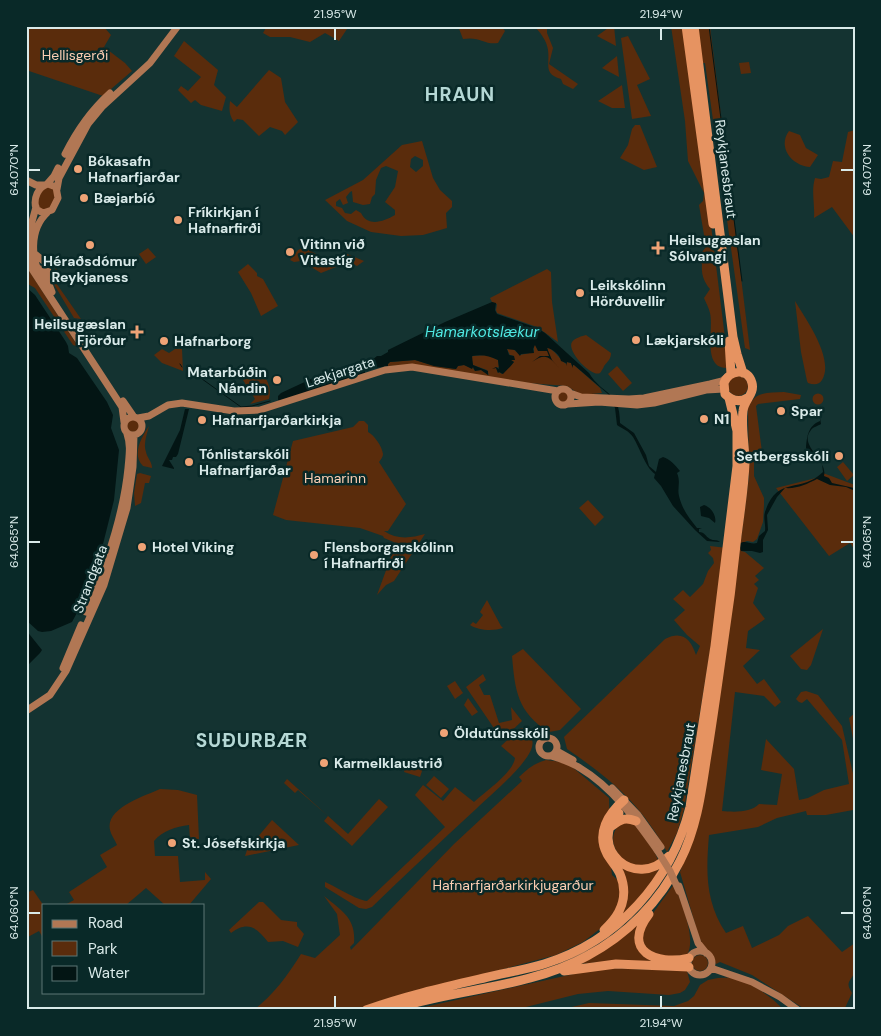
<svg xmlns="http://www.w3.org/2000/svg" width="881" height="1036" viewBox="0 0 881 1036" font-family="'DM Sans',sans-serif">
  <rect width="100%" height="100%" fill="#143331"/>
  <path fill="#5a2c0c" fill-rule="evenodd" d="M33,26H103L111,35L104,47L125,63L132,71L103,96L26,70V31Z
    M267,26H341L347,29L339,41L325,33L310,42L290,37H270L263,33Z
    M458,26H501L505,31L498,43C484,45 480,36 463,39Z
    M534,26H547V33L553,48L549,64L578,84L573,89L563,84L561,79C543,74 550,65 548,50C547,41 540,32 534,26Z
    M611,26H614L616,46L597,36Z
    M671,26H683L709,209L728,362L726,368C702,367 714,329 710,313C709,308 706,303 704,298L710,289C704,282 701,274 702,264L697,260H689L702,252L706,247L699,205L703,201L704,193L688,161L685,121Z
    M697,26H710L750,350L745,348L705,63H702Z
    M628,36L650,79L637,85L651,116L632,119L621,38Z
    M184,41L218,70L214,85L226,97L222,111L201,105L195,100L191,103L178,90L181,86L188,91L201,77L174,56Z
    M617,56L619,77L602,68Z
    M749,62L751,73L741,74L739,63Z
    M269,70L281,78L285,102L298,122L285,135L282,131L270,127L259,136L243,120L237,119L234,122C229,115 229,110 230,101L237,107Z
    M622,85L625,108H612L598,101Z
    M635,125H640L657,167L644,170L620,158L628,145L632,129Z
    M855,130V238L832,207L814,218C815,204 811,191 815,178L821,179L829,177L833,161L842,162L848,132Z
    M789,131L800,135L806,148L818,155L810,167C792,166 777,147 789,131Z
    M422,141L433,178L440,190L452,201V207L446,213L447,228L423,235L401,236L371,232L347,221L325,200L363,180L402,145ZM415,156L423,160V166L416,172L410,167L411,159ZM386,166L398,171L395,187L385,202L395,210V215C383,222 368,227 361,213L356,210L351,214L345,213L342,208L336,206V202L340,199L343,205L348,203L346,197L350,192L352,191L353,202L363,205L370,204L372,197L375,194L376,180L381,168Z
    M48,185L56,191L53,206L41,211L37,202L39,193Z
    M305,247L336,267L321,273L301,261L294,262L290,260L298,250Z
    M148,248L156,257L146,264L139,254Z
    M345,253L364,261L357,266L345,260Z
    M26,260L30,272L77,345L76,346L73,345L35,288L26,283Z
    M248,264L257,273V276L263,279L278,306L261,316L251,293L238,272Z
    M56,268L58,272L54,277V280L81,319L74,318L52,281L53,273Z
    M547,269L551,272L552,302L558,342L537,327L497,313L496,310L497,304L492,302L490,298Z
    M795,301C805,318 835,359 822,380C819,385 814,385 808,383L807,381L801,352Z
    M586,335L611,353C611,359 608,361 604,366C604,367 601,372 600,373C592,378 566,351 572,342C575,338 582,336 586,335Z
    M534,345H535L539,351H548L547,347C556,351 559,359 566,364L567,362L571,363L572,366L574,365L600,388L602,393L581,395L567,386L528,383L413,365L388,366V364L390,362L415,360L435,366L456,369L458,366L464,365L472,368V367L475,371L481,370L489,375L487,370L473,365L471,358L473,356L487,355L498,360L499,367L496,368L498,373L499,372L502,374L514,362L511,360H514V356L510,355L507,349H513L520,355L534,352Z
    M162,349L169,353L175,349H182L183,371L162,363L154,355Z
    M617,366L632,383L623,391L608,374Z
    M259,369C267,380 272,386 269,399L250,404L255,399L243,380Z
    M728 386a10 10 0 1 1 20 0a10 10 0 1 1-20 0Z
    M557 397a6 6 0 1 1 12 0a6 6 0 1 1-12 0Z
    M784,392L801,395L800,399L758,404L756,406L762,452H754V476L764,498V505L763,522L757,539L753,542L747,541L742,543L741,551L745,552L764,568L755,576L759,580L754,584L758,588L753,603L765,619L748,631L746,648L760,650L743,666L757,684L764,679L781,702L775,707L764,696L735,692L722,811C733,812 751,813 759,804L777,805L782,774L761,770L766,739L794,769L799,800L808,798L824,790L849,784L842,740L807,699L802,703L799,702L796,699L801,692L806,691L818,695L842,726L855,782V815L853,810L826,815H807L806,811L777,818L758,827L709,835C706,871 705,902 726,933L743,926L752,948L779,935L788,926L808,916L842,952L855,943C855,951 857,963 855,971C852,981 844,981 852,993L844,1010H806L752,975L720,962L716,964L710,953L703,946L698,934L680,872L692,835L742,532L749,476L748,408C755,391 767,393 784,392Z
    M812.5 399a5.5 5.5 0 1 1 11 0a5.5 5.5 0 1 1-11 0Z
    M127 426a6 6 0 1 1 12 0a6 6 0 1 1-12 0Z
    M359,421H364L368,425V432C374,435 382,446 383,454C383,457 381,459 379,462L406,504L388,531H384C397,540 411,538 425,534L394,581L386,585L377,595L396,543L384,538L383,536L360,528L286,520L273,515L293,441L353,427Z
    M149,426C147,434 143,444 146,452C147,458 152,461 152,468L143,466C131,454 142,437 149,426Z
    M843,462L854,475L847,481L837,467Z
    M140,473L151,476L149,483H145L141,503L135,506L134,493L137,474Z
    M823,473L855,485V550L850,543L829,556L776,488L816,478Z
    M588,500L604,517L595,526L579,508Z
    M710,546L727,548L684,809L677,833L667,852C641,804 612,780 567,749L564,737L665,639C683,630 691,640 696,655L700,646L687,635L674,620L685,610L673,599L683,590L690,597L703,584L708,571L714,563L713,558L708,553L711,550Z
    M487,600L501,626L503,628C494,631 479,631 470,625L473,622L476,624L483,615L480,612Z
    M823,629L811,665L807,670L801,669L790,656Z
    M523,649L581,709L560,730L549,732C517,712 515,690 512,656Z
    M483,674L486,680L479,685L484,695H490L499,723L512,720L511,707L522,721L502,740L466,687Z
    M455,681L463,693L455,699L447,686Z
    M468,698L478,712L472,716L464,705Z
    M855,713V749L849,718Z
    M522,728C531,733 535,740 531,750C523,768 491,795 476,809C441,841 406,874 372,907L366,909L359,908L325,887V882C337,887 356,900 367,901L445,827L415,795L423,785L443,801L455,787L474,802C485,792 513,773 515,758L501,746L519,729Z
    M546,760L562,762L571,766L609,798L611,867L612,875L621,883L622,900L610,921L583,942L556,955L395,998L360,1010H254C274,994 288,975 301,954L315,958L340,935L337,914L324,896C342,911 356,918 354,943L350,947L351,950L454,844L522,781L519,777C527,769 535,763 546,760Z
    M407,763L423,768L420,777L404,772Z
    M434,776L449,789L441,798L426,785Z
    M287,779L348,834L379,799L388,807L352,846L324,821L328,816L298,790L295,793L284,783Z
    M160,789L178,790L197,795L199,839H190L189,825C176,827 163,830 154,841L155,856H178L180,882L205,880V872L211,879L189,905H165L146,888L126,905H65L74,900L69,892L107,867L100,855L117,845C115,840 111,835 110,830C105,808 145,796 160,789Z
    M272,820L299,845L245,856L247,850Z
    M634,822L655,853L658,860L651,865H626C616,851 606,840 620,823Z
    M614,860C630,874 642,879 661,865L646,894L605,931L624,908Z
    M674,884C681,901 697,939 687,955L661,957L646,948L641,936L643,927Z
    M33,890L44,906L43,938L39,931L26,938V893Z
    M259,902H263L281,920L297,922V926L304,934L298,947L283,941L268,942C257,928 248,920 231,933L229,930Z
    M641,920L639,946L667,962H601L579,964Z
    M692 963a8 8 0 1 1 16 0a8 8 0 1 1-16 0Z
    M601,968L687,971L690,982L685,990L680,993L669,995L608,991L578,994L514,1010H411Z
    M718,978C723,978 729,977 734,978C751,982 772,997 784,1010H559L589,1003L674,1006L688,1001L694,996L700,985L708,980Z"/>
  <path fill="#031514" d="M26,287L35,295L66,342L68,346L69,353L77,358L107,402L113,415L111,428L119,450L114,500L98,564L85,598L72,622L51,631L42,632L38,631L26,620Z
    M492,302L496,303L495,310L497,314L537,328L545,333L589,373C603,396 620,390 620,423L634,433L646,455L649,466L656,472L659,459L663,457C670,459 675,465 680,471L677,473C681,482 677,488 679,496C682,509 689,518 697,528H702L699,529V532C705,532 705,536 710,539C714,541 716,539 720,542L707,541L695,530L673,506L661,486L654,478L655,474C645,467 640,448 633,437C629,431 623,429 617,425L615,408L608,394L574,365H573V368L571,363L567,362L566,366V363L561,361C560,355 553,349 547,348L552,360L559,368C549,356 545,353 532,362L540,356H549L547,351H538L535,345L533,349L534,353L521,354L520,356L515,350L507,349L509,355L514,356L515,360H511L514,362C511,366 507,370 503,374L499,372L498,373L496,368L492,369L496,367L499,369L498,360C489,356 482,354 472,356L473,365L488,371V375L481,370L475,371L473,367L472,369L464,365L458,366L456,369L434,366L415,360L390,362L388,364V366L375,368L372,360L377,356H381L388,352V350L445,322Z
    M361,364L364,365L365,373L280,401L278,400V396L281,393L311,379Z
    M185,409H189L178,454L176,457H173L172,460H169L174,468V469L162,466L180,430Z
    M820,418L821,424C818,426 813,427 811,430C798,446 828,459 824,476L829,478L832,483L854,488L855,491L846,487L830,485L817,479C807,484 797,489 785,488L777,497L767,515L768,530L763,540V552L760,553L752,551H741L739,544C745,539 750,545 757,543L759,536L765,531C766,525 763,518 765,512C777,475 801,494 823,472L822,464L811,456L806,448C807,436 808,426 820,421Z
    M704,505C711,507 717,516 715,523L709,518L701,516L700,507Z
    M26,630L42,650L40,653L26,667Z"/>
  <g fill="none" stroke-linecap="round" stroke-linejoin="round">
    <path stroke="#031514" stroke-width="1" d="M709,26L742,281
      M180,364L182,367
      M191,371L241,407L252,406L270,401"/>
    <path stroke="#b17754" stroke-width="7" d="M65,154C77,130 90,111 110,93
      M26,180L36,185H44
      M47,184L54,176L58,168
      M48,184L56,187L58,198L52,210L43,213L36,209C33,198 38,187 48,184Z
      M57,189L59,178L88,124L102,107L150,63L178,26
      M36,207L27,240L30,266L122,407L124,422
      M35,254L46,263L56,264
      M36,268L48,271L47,279L52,292
      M44,281C30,261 29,229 48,212
      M555 397a8 8 0 1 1 16 0a8 8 0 1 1-16 0Z
      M570,393L581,397L629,399L644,398L710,384L722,381L727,377
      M123,401L134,417
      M568,404L599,402L637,405L654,403L706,390L724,389
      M124 426a9 9 0 1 1 18 0a9 9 0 1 1-18 0Z
      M138,418L149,416L168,405L182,403L234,411L260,410L385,370L412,367L558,391
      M86,612C106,566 123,518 128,468C129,456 131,445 127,434
      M63,668L81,625
      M26,711L50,695L66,671L104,585L127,508L133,467L134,435
      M539 747a9 9 0 1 1 18 0a9 9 0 1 1-18 0Z
      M557,751L573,760
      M551,756C561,759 571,762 580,768C612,787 636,820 657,850
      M612,788L638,815L661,847
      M679,886L698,943L706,953
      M688 963a12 12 0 1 1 24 0a12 12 0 1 1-24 0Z
      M711,968L752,982L780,997L798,1010"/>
    <path stroke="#e69361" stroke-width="9" d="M686,26L713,224
      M694,26L733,337L737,354L743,373
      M729,341L731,374
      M619,813C586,847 635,892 669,856
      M612,826C621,819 625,817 636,821
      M649,914C621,951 656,966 689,958
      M604,930C621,915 629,896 620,874C617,867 611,861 607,854C596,833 608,814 624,800
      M564,971L616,964L689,967
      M366,1010C405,996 445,987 484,978C504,973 524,970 544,964C618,941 671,882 690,807L715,646L737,466V431L729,398
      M390,1010C453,989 529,988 587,956C627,935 660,901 680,861C696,830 701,795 706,761C712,725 717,689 722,653C728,614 733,575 737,536C740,512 744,488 745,463C745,446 741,428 743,411C744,400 755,394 752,383C748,367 729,370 724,383L725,394C732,401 739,403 747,398"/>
    <path stroke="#b17754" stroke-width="7" d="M657,850L670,871L679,891"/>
  </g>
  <path fill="none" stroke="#d9eae9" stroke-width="2" d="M335,28V40M661,28V40M28,170H40M841,170H854M28,542H40M841,542H854M28,913H40M841,913H854M335,996V1008M661,996V1008"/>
  <g fill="#efa376" stroke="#092928" stroke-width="2">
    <circle cx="78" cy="169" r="5"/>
    <circle cx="84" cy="198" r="5"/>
    <circle cx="178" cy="220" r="5"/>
    <circle cx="90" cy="245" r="5"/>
    <path d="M655.5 240.5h5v5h5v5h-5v5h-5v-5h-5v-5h5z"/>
    <circle cx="290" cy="252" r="5"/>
    <circle cx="580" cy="293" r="5"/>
    <path d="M134.5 324.5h5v5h5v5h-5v5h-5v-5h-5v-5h5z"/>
    <circle cx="636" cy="340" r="5"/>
    <circle cx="164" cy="341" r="5"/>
    <circle cx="277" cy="380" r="5"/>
    <circle cx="781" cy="411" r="5"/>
    <circle cx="704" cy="419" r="5"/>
    <circle cx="202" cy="420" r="5"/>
    <circle cx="839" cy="456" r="5"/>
    <circle cx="189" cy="462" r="5"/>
    <circle cx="142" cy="547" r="5"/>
    <circle cx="314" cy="555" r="5"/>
    <circle cx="444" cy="733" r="5"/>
    <circle cx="324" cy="763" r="5"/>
    <circle cx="172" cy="843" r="5"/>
  </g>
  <g text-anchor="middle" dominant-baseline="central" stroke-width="5" stroke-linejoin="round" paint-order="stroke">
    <g font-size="14" fill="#fcceb3" stroke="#092928">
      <text x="75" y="55">Hellisgerði</text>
      <text x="335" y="478">Hamarinn</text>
      <text x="513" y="885">Hafnarfjarðarkirkjugarður</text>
    </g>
    <g font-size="14" font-weight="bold" fill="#d9eae9" stroke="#092928" text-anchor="start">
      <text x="88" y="161">Bókasafn<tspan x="88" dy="16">Hafnarfjarðar</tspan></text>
      <text x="94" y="198">Bæjarbíó</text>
      <text x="188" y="212">Fríkirkjan í<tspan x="188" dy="16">Hafnarfirði</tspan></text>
      <text x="669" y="240">Heilsugæslan<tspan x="669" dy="16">Sólvangi</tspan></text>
      <text x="300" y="244">Vitinn við<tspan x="300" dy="16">Vitastíg</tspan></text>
      <text x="90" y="261" text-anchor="middle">Héraðsdómur<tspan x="90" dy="16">Reykjaness</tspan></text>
      <text x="590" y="285">Leikskólinn<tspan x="590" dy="16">Hörðuvellir</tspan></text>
      <text x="126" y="324" text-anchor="end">Heilsugæslan<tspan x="126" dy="16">Fjörður</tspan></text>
      <text x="646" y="340">Lækjarskóli</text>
      <text x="174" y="341">Hafnarborg</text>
      <text x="267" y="372" text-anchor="end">Matarbúðin<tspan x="267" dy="16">Nándin</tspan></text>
      <text x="791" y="411">Spar</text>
      <text x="714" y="419">N1</text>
      <text x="212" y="420">Hafnarfjarðarkirkja</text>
      <text x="199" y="454">Tónlistarskóli<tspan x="199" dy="16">Hafnarfjarðar</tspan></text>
      <text x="829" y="456" text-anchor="end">Setbergsskóli</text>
      <text x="152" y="547">Hotel Viking</text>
      <text x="324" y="547">Flensborgarskólinn<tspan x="324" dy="16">í Hafnarfirði</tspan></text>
      <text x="454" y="733">Öldutúnsskóli</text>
      <text x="334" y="763">Karmelklaustrið</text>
      <text x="182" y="843">St. Jósefskirkja</text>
    </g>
    <g font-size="14" fill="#d9eae9" stroke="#092928">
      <text transform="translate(726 169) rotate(83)">Reykjanesbraut</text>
      <text transform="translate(340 372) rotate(-18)">Lækjargata</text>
      <text transform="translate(90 579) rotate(-69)">Strandgata</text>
      <text transform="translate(681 772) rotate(-79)">Reykjanesbraut</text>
    </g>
    <g font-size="15" font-style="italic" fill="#4fe9e3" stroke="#092928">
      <text x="482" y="332">Hamarkotslækur</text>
    </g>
    <g font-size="19" font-weight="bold" letter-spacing="1" fill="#b5d8d5" stroke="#092928">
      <text x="460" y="94">HRAUN</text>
      <text x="252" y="740">SUÐURBÆR</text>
    </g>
  </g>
  <rect width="881" height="1036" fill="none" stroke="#092928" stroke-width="55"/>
  <rect x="42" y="904" width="162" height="90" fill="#092928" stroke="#5c7675"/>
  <rect x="52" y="920" width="25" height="8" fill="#b17754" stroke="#5c7675"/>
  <text x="88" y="928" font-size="15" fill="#d9eae9">Road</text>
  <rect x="52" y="941" width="25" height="15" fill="#5a2c0c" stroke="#5c7675"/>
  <text x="88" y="954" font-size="15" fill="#d9eae9">Park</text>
  <rect x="52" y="966" width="25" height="15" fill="#031514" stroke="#5c7675"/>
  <text x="88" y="978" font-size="15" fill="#d9eae9">Water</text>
  <rect x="28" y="28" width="826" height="980" fill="none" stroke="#d9eae9" stroke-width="2"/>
  <g font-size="12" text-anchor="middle" fill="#d9eae9">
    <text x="335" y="18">21.95°W</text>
    <text x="661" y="18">21.94°W</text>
    <text transform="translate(14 170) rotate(-90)" y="4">64.070°N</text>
    <text transform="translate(867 170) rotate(-90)" y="4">64.070°N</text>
    <text transform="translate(14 542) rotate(-90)" y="4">64.065°N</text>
    <text transform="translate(867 542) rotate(-90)" y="4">64.065°N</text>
    <text transform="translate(14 913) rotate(-90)" y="4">64.060°N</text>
    <text transform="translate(867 913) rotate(-90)" y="4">64.060°N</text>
    <text x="335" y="1027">21.95°W</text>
    <text x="661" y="1027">21.94°W</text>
  </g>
</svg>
